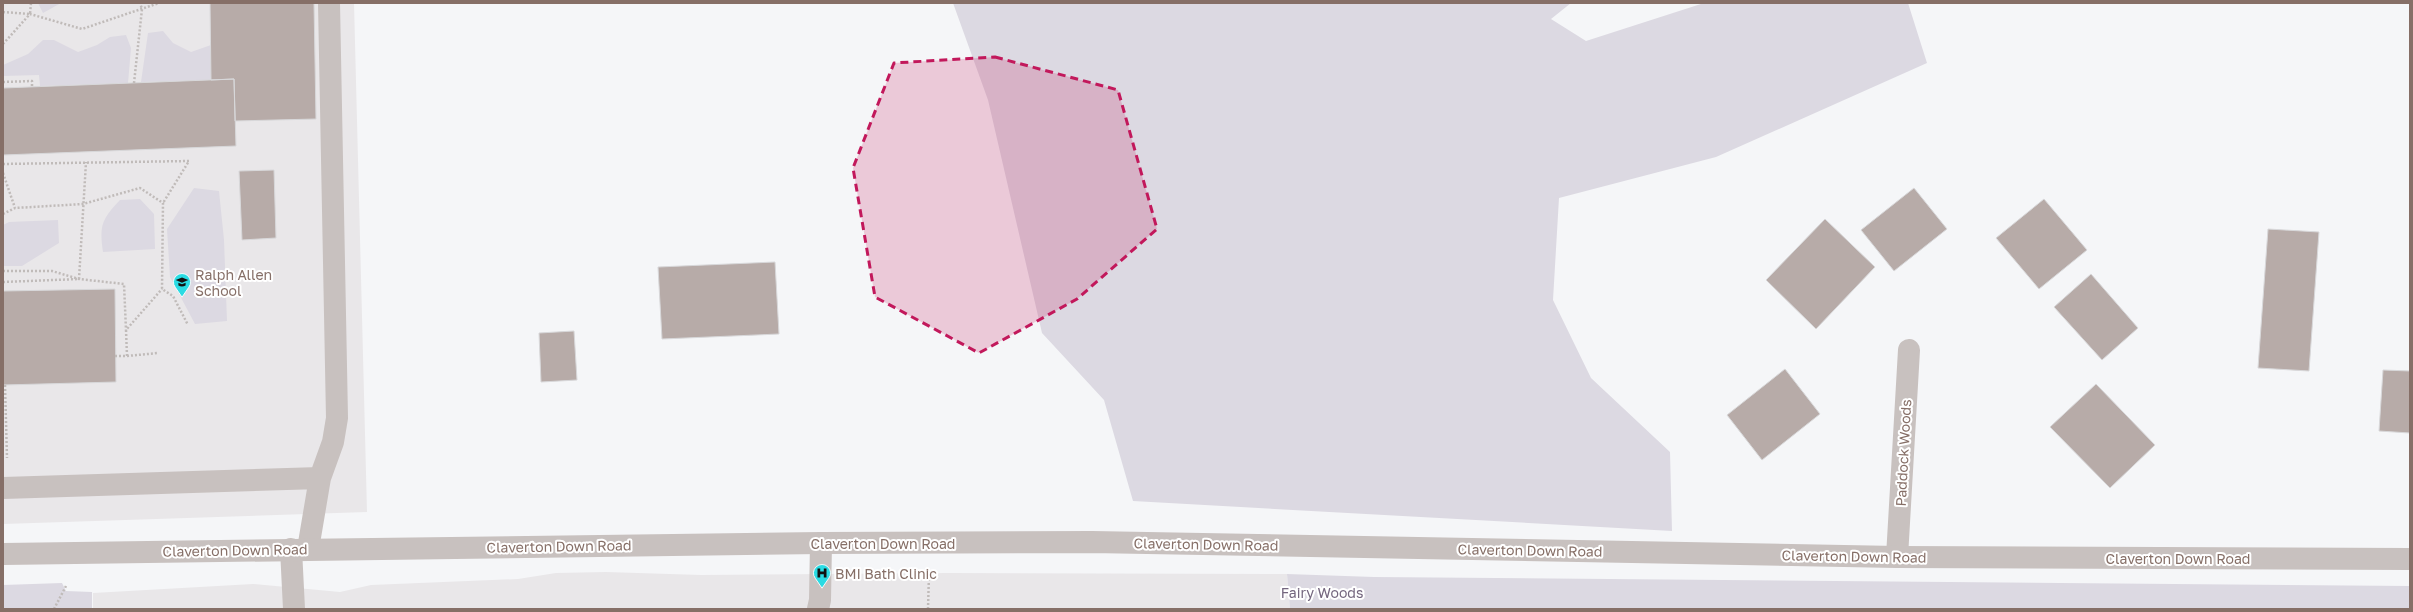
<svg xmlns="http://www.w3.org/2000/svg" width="2413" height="612" viewBox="0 0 2413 612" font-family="'Golos Text',sans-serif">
  <rect width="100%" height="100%" fill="#f5f6f8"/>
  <path fill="#e9e7e9" d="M3,3H354L367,512L3,524Z
    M606,572L701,575L948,573L1287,574L1290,609H93V593L253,584L340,592L371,585L518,579L556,573Z"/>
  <path fill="#dcd9e2" d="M38,3H61L43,13Z
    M953,3H1571L1551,19L1586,41L1704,3H1908L1927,63L1716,157L1559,198L1553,300L1591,378L1670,452L1672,531L1133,501L1104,400L1042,333L988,100Z
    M163,31L173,43L191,52L211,45V80L141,82L148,33Z
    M126,35L131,48L128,83L40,86L39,75L3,76V65L28,54L43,40H54L78,52L97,45L110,37Z
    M194,188L219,191L224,240L227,321L195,324L170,277L167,229Z
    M140,199L154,214L155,249L103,252C99,225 102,219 120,200Z
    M58,220L59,243L22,266H3V225L9,222Z
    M1287,574L1374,577L2410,586V609H1290Z
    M62,583L66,591L92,592V609H3V585Z"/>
  <path fill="#b7aba8" stroke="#d8d8da" d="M210,3H314L316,119L235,121L234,79L211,80Z
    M234,79L236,146L3,155V88Z
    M274,170L276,238L242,240L239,171Z
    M1914,188L1947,229L1894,271L1861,230Z
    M2044,199L2087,250L2039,289L1996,238Z
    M1825,219L1875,267L1816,329L1766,280Z
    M2268,229L2319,232L2309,371L2258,368Z
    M775,262L779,334L662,339L658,267Z
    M2091,274L2138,328L2102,360L2054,307Z
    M115,289L116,382L3,385V291Z
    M574,331L577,380L541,382L539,333Z
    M1785,369L1820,414L1762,460L1727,415Z
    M2383,370L2410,371V433L2379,431Z
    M2096,384L2155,445L2110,488L2050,427Z"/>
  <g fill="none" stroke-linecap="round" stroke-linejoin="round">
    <path stroke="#c0bbb9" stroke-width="2.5" stroke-dasharray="2 2" stroke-linecap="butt" d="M3,12L30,14L31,3
      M3,44L30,14L82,29L159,3
      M3,82L32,81V86
      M134,83L142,9L140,3
      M3,164L189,161L163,203
      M3,173L15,208
      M3,214L15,208L83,204L140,188L163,203L162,289L173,296L188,325
      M3,271H52L79,279L124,284L126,330
      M3,282L79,279L86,162
      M115,356H127L126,330L162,289
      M127,356L158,353
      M5,385L7,458
      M54,609L66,586
      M928,609L929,574"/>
    <path stroke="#c8c1bf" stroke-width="22" d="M3,488L320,478
      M291,549L294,609
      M308,549L320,478L333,442L337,418L329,3
      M818,609L820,600L821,543"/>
    <path stroke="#c8c1bf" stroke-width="22" d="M1897,557L1909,350"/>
    <path stroke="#c8c1bf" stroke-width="22" d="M3,554L821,543L1092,542L1897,557L2410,559"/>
  </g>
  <path fill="#c2185b" fill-opacity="0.2" stroke="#c2185b" stroke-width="3" stroke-dasharray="8 5" stroke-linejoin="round" d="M995,57L1118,90L1157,229L1077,299L979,353L875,297L853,168L894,63Z"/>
  <defs>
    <symbol id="school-pin" viewBox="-11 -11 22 30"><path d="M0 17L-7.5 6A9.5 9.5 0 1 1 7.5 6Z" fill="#2adbe3" stroke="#fff"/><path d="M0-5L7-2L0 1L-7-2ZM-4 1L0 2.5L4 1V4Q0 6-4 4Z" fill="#111"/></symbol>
    <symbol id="hospital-pin" viewBox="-11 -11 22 30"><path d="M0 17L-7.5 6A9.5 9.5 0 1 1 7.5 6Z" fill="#2adbe3" stroke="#fff"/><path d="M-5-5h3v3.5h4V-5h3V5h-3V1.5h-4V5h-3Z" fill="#111"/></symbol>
  </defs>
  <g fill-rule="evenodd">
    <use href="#school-pin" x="172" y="272" width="20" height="27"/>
    <use href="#hospital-pin" x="812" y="563" width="20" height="27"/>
  </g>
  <g text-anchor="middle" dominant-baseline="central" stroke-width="4" stroke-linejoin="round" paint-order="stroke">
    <g font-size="14" fill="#866f67" stroke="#fff" text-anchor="start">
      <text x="195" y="274">Ralph Allen<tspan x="195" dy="16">School</tspan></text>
      <text x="835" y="573">BMI Bath Clinic</text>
    </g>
    <g font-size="14" fill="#866f67" stroke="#fff">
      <text transform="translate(1903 453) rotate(-87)">Paddock Woods</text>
      <text x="883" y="543">Claverton Down Road</text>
      <text transform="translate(1206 544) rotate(1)">Claverton Down Road</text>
      <text transform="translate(559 546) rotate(-1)">Claverton Down Road</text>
      <text transform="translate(235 550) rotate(-1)">Claverton Down Road</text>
      <text transform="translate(1530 550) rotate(1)">Claverton Down Road</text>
      <text transform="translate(1854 556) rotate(1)">Claverton Down Road</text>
      <text x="2178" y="558">Claverton Down Road</text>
    </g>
    <g font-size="14" fill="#74667e" stroke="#fff">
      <text x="1322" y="592">Fairy Woods</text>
    </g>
  </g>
  <rect width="2413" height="612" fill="none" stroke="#866f67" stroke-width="8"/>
</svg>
